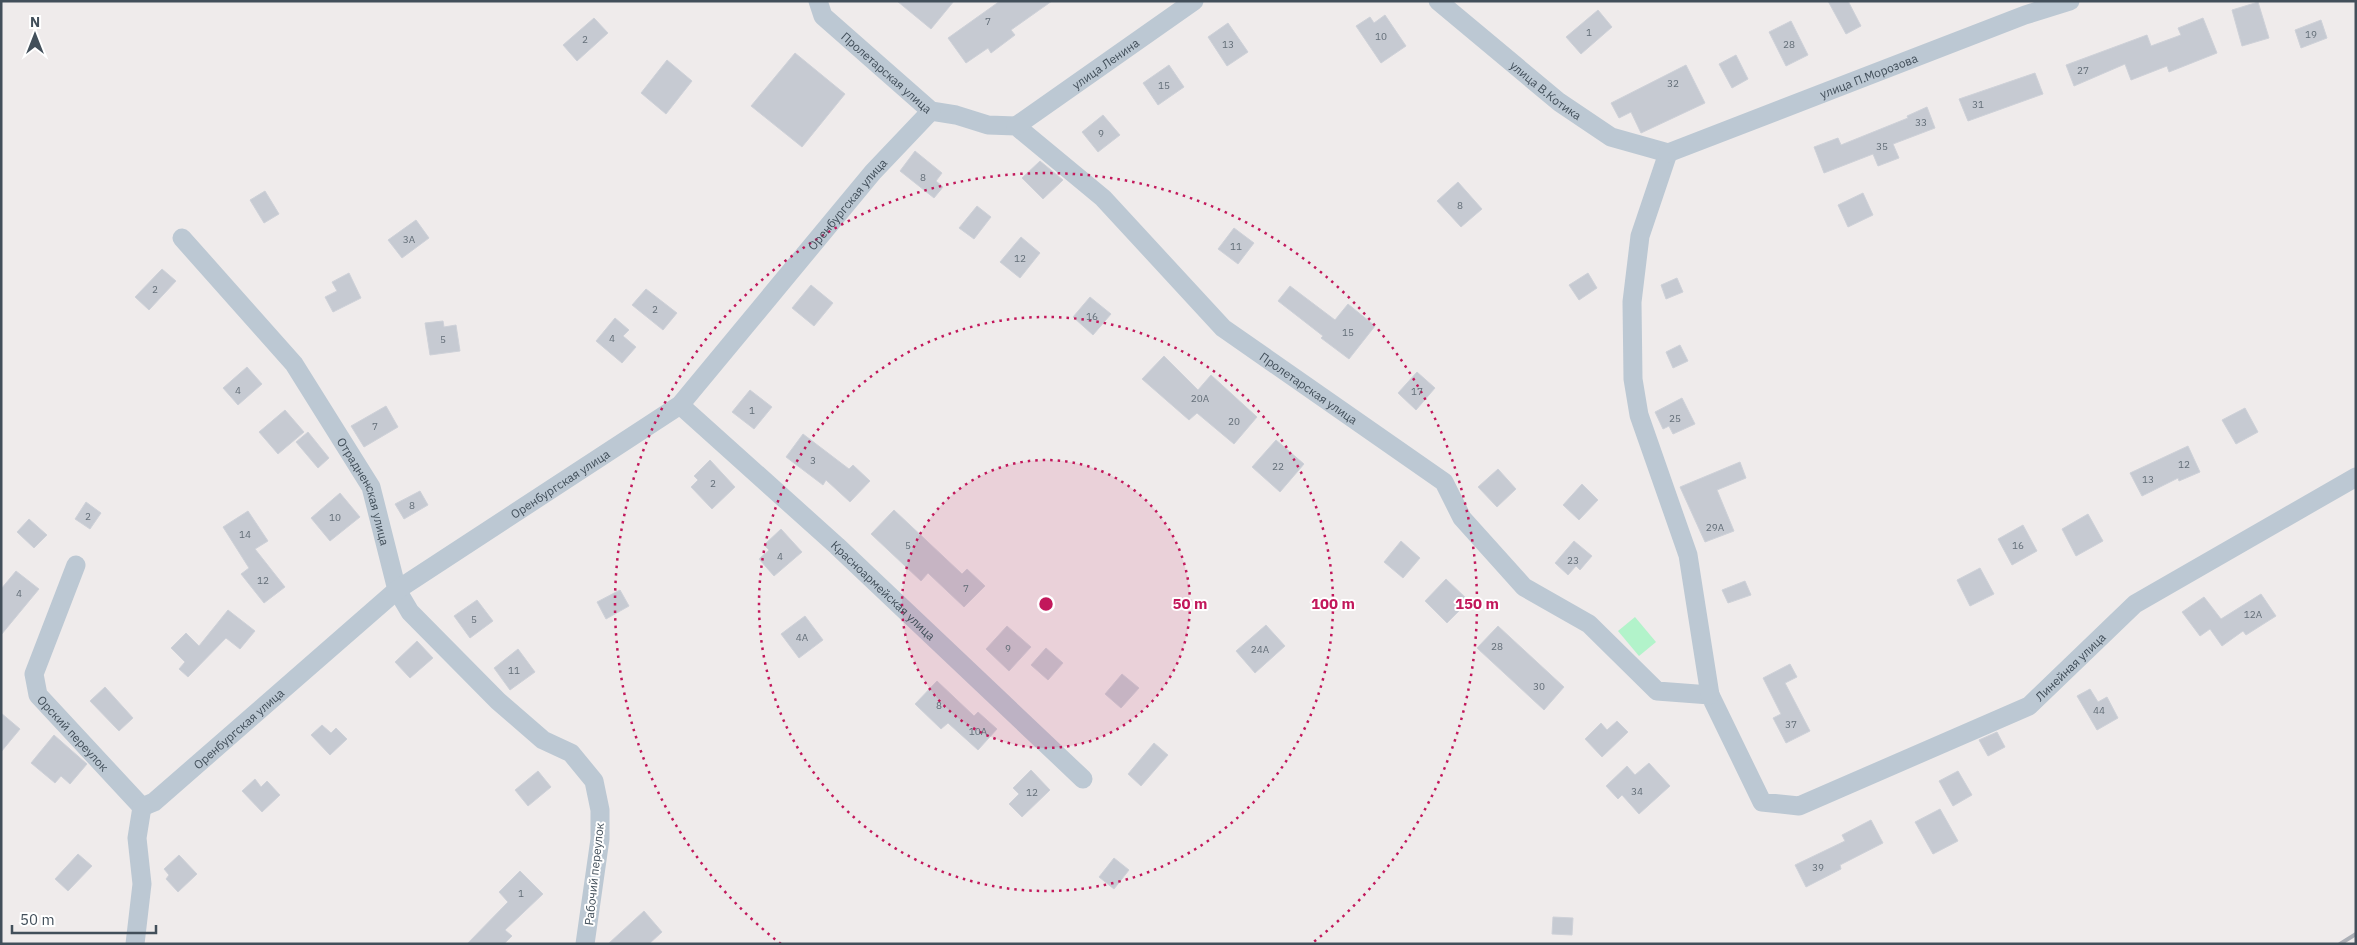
<svg xmlns="http://www.w3.org/2000/svg" width="2357" height="945" viewBox="0 0 2357 945" font-family="'IBM Plex Sans',sans-serif">
  <rect width="100%" height="100%" fill="#efebeb"/>
  <path fill="#b2f3ca" d="M1635,617L1656,642L1639,656L1618,631Z"/>
  <path fill="#c6cad2" stroke="#ced1d8" d="M897,1H954L931,29Z
    M1000,1H1052L1011,30L1015,35L991,53L988,48L966,63L948,38Z
    M1828,1H1848L1861,26L1846,34Z
    M2258,2L2269,38L2242,46L2232,10Z
    M1598,10L1612,27L1581,54L1566,37Z
    M1385,15L1406,46L1381,63L1356,26L1370,17L1374,23Z
    M594,18L608,33L577,61L563,45Z
    M2203,18L2217,53L2169,72L2167,66L2131,80L2125,64L2074,86L2066,65L2147,35L2151,46L2181,35L2178,28Z
    M2321,20L2327,38L2301,48L2295,30Z
    M1791,21L1808,55L1786,66L1769,32Z
    M1228,23L1248,52L1227,66L1208,37Z
    M795,53L845,94L802,147L751,106Z
    M1736,55L1748,79L1732,88L1719,64Z
    M667,60L692,81L666,114L641,93Z
    M1169,65L1184,87L1158,105L1143,83Z
    M1686,65L1705,103L1641,133L1631,112L1619,118L1611,103Z
    M2035,73L2043,94L1968,121L1959,99Z
    M1927,107L1935,128L1893,144L1899,158L1878,166L1873,154L1824,173L1814,147L1838,138L1841,145L1908,118L1907,116Z
    M1103,115L1120,135L1098,152L1082,132Z
    M915,151L942,173L936,181L943,187L934,198L900,171Z
    M1040,161L1063,180L1043,199L1022,178Z
    M1458,182L1482,209L1461,227L1437,201Z
    M265,191L279,214L264,223L250,200Z
    M1863,193L1873,215L1848,227L1838,205Z
    M977,206L991,217L974,239L959,228Z
    M416,220L429,238L402,258L388,240Z
    M1234,228L1254,243L1238,264L1218,249Z
    M1021,237L1040,253L1020,278L1000,262Z
    M162,269L176,281L149,310L135,297Z
    M349,273L361,298L333,312L325,297L337,291L332,282Z
    M1588,273L1597,288L1579,300L1569,285Z
    M1677,278L1683,292L1666,299L1661,285Z
    M811,285L833,303L814,326L792,308Z
    M1290,286L1335,320L1348,304L1375,326L1349,359L1321,338L1323,336L1278,301Z
    M646,289L677,313L663,330L632,305Z
    M1090,297L1111,314L1093,335L1073,317Z
    M615,318L629,330L623,336L636,347L622,363L596,341Z
    M443,321L444,327L456,325L460,351L430,355L425,323Z
    M1680,345L1688,361L1673,368L1666,352Z
    M1164,356L1198,390L1211,375L1257,417L1234,444L1197,413L1189,420L1142,379Z
    M247,367L262,384L238,405L223,388Z
    M1417,372L1435,388L1416,410L1398,393Z
    M750,390L772,407L754,429L732,412Z
    M1682,398L1695,424L1673,434L1669,426L1663,429L1655,412Z
    M386,406L398,427L364,447L351,426Z
    M2245,408L2258,432L2236,444L2222,420Z
    M285,410L304,432L278,454L259,432Z
    M308,432L329,458L318,468L296,442Z
    M803,434L849,469L853,465L870,481L850,502L826,480L823,485L786,457Z
    M1276,440L1304,464L1280,492L1252,467Z
    M2188,446L2200,472L2179,481L2178,478L2142,496L2130,473Z
    M710,460L735,487L712,509L691,487L698,480L694,476Z
    M1740,462L1746,478L1717,490L1734,531L1705,542L1680,487Z
    M1498,469L1516,489L1497,507L1478,487Z
    M1582,484L1598,500L1579,520L1563,505Z
    M420,491L428,505L404,519L395,504Z
    M340,493L360,517L330,541L311,518Z
    M86,502L101,513L90,529L75,519Z
    M894,510L962,574L967,569L985,586L964,607L928,573L921,581L871,534Z
    M248,511L268,541L255,549L285,587L264,603L241,574L249,568L223,527Z
    M2088,514L2103,541L2076,556L2062,529Z
    M29,519L47,535L34,548L17,532Z
    M2023,525L2037,551L2012,565L1998,539Z
    M781,529L802,552L774,576L759,559L769,550L764,545Z
    M1401,541L1420,558L1403,578L1384,562Z
    M1574,541L1592,556L1580,570L1576,566L1568,575L1555,563Z
    M1980,568L1994,594L1970,606L1957,580Z
    M16,571L39,589L1,635V589Z
    M1446,579L1469,601L1447,623L1425,601Z
    M1745,581L1751,595L1728,603L1722,590Z
    M620,590L629,606L606,619L597,602Z
    M2261,594L2276,616L2246,635L2243,631L2222,646L2210,629L2200,636L2182,612L2204,597L2221,619Z
    M477,600L493,621L470,638L454,616Z
    M228,610L255,631L240,649L226,638L188,677L179,669L185,662L171,648L186,633L199,646Z
    M805,616L823,640L799,658L781,634Z
    M1266,625L1285,646L1255,673L1236,651Z
    M1007,626L1031,647L1009,671L986,649Z
    M1498,626L1564,687L1544,710L1477,648Z
    M417,641L433,658L410,678L395,662Z
    M1046,648L1063,663L1048,680L1031,665Z
    M518,649L535,672L510,690L494,668Z
    M1790,664L1797,677L1785,683L1810,731L1786,743L1773,718L1781,714L1763,678Z
    M1122,674L1139,688L1121,708L1105,694Z
    M937,681L974,716L978,712L997,729L978,750L948,723L941,729L915,704Z
    M105,687L133,718L119,731L90,701Z
    M2090,689L2098,702L2107,697L2118,718L2097,730L2077,696Z
    M1,713L20,729L1,752Z
    M1617,721L1628,732L1602,757L1585,739L1601,723L1607,730Z
    M322,725L331,733L336,728L347,739L330,755L311,735Z
    M1997,732L2005,747L1988,756L1979,740Z
    M54,735L87,764L70,784L61,776L55,783L31,763Z
    M1154,743L1168,755L1141,786L1128,774Z
    M1649,763L1670,786L1639,814L1622,795L1618,799L1606,786L1627,766L1635,775Z
    M1031,770L1050,790L1022,817L1009,804L1019,794L1013,788Z
    M538,771L551,787L528,806L515,790Z
    M1958,771L1972,795L1953,806L1939,781Z
    M255,779L261,787L267,781L280,795L262,812L242,791Z
    M1940,809L1958,841L1933,854L1915,822Z
    M1871,820L1883,843L1840,865L1841,869L1806,887L1795,865L1845,841L1842,835Z
    M78,854L92,866L68,891L55,879Z
    M179,855L197,874L178,892L166,879L169,875L164,869Z
    M1114,858L1129,870L1114,889L1099,877Z
    M520,871L543,894L505,930L512,936L504,944H467L508,902L499,892Z
    M644,911L662,932L649,944H608Z
    M1553,917L1573,918L1572,935L1552,934Z"/>
  <g fill="none" stroke-linecap="round" stroke-linejoin="round">
    <g stroke="#bcc8d3" stroke-width="19">
      <path id="s1" d="M818,1L823,16L931,111L956,115L988,125L1016,126L1103,198L1223,328L1444,482L1462,518L1524,587L1589,624L1657,691L1710,695L1762,802L1799,806L2029,706L2135,604L2356,477"/>
      <path id="s2" d="M1438,1L1559,102L1611,137L1668,153"/>
      <path id="s3" d="M1016,126L1194,1"/>
      <path d="M1668,153L1640,236L1632,302L1633,379L1639,415L1688,555L1710,695"/>
      <path id="s4" d="M1668,153L2025,15L2070,1"/>
      <path id="s5" d="M182,238L294,364L371,487L397,590L410,612L498,701L543,740L571,753L594,781L600,810V839L585,944"/>
      <path id="s6" d="M680,405L837,546L1083,779"/>
      <path id="s7" d="M76,565L34,674L38,695L142,807"/>
      <path id="s8" d="M142,807L154,802L397,590L680,405L873,172L931,111"/>
      <path d="M135,944L142,884L137,838L142,807"/>
    </g>
    <path stroke="#acb0b7" stroke-width="4" d="M2340,944L2356,934"/>
  </g>
  <circle cx="1046" cy="604" r="144" fill="#c2185b" fill-opacity=".12"/>
  <g fill="none" stroke="#c2185b" stroke-width="2.5" stroke-dasharray="2.5 5">
    <circle cx="1046" cy="604" r="144"/>
    <circle cx="1046" cy="604" r="287"/>
    <path d="M781 944A431 431 0 1 1 1311 944"/>
  </g>
  <g text-anchor="middle" dominant-baseline="central" stroke-width="4" stroke-linejoin="round" paint-order="stroke">
    <g font-size="10" fill="#636e78">
      <text x="988" y="21">7</text>
      <text x="1589" y="32">1</text>
      <text x="2311" y="34">19</text>
      <text x="1381" y="36">10</text>
      <text x="585" y="39">2</text>
      <text x="1228" y="44">13</text>
      <text x="1789" y="44">28</text>
      <text x="2083" y="70">27</text>
      <text x="1673" y="83">32</text>
      <text x="1164" y="85">15</text>
      <text x="1978" y="104">31</text>
      <text x="1921" y="122">33</text>
      <text x="1101" y="133">9</text>
      <text x="1882" y="146">35</text>
      <text x="923" y="177">8</text>
      <text x="1460" y="205">8</text>
      <text x="409" y="239">3А</text>
      <text x="1236" y="246">11</text>
      <text x="1020" y="258">12</text>
      <text x="155" y="289">2</text>
      <text x="655" y="309">2</text>
      <text x="1092" y="316">16</text>
      <text x="1348" y="332">15</text>
      <text x="612" y="338">4</text>
      <text x="443" y="339">5</text>
      <text x="238" y="390">4</text>
      <text x="1417" y="391">17</text>
      <text x="1200" y="398">20А</text>
      <text x="752" y="410">1</text>
      <text x="1675" y="418">25</text>
      <text x="1234" y="421">20</text>
      <text x="375" y="426">7</text>
      <text x="813" y="460">3</text>
      <text x="2184" y="464">12</text>
      <text x="1278" y="466">22</text>
      <text x="2148" y="479">13</text>
      <text x="713" y="483">2</text>
      <text x="412" y="505">8</text>
      <text x="88" y="516">2</text>
      <text x="335" y="517">10</text>
      <text x="1715" y="527">29А</text>
      <text x="245" y="534">14</text>
      <text x="908" y="545">5</text>
      <text x="2018" y="545">16</text>
      <text x="780" y="556">4</text>
      <text x="1573" y="560">23</text>
      <text x="263" y="580">12</text>
      <text x="966" y="588">7</text>
      <text x="19" y="593">4</text>
      <text x="2253" y="614">12А</text>
      <text x="474" y="619">5</text>
      <text x="802" y="637">4А</text>
      <text x="1497" y="646">28</text>
      <text x="1008" y="648">9</text>
      <text x="1260" y="649">24А</text>
      <text x="514" y="670">11</text>
      <text x="1539" y="686">30</text>
      <text x="939" y="705">8</text>
      <text x="2099" y="710">44</text>
      <text x="1791" y="724">37</text>
      <text x="978" y="731">10А</text>
      <text x="1637" y="791">34</text>
      <text x="1032" y="792">12</text>
      <text x="1818" y="867">39</text>
      <text x="521" y="893">1</text>
    </g>
    <g font-size="12" fill="#424f5a" stroke="#fff">
      <text stroke="none"><textPath href="#s3" startOffset="109">улица Ленина</textPath></text>
      <text stroke="none"><textPath href="#s1" startOffset="101">Пролетарская улица</textPath></text>
      <text stroke="none"><textPath href="#s4" startOffset="215">улица П.Морозова</textPath></text>
      <text stroke="none"><textPath href="#s2" startOffset="140">улица В.Котика</textPath></text>
      <text stroke="none"><textPath href="#s8" startOffset="935">Оренбургская улица</textPath></text>
      <text stroke="none"><textPath href="#s1" startOffset="641">Пролетарская улица</textPath></text>
      <text stroke="none"><textPath href="#s8" startOffset="530">Оренбургская улица</textPath></text>
      <text stroke="none"><textPath href="#s5" startOffset="315">Отрадненская улица</textPath></text>
      <text stroke="none"><textPath href="#s6" startOffset="275">Красноармейская улица</textPath></text>
      <text stroke="none"><textPath href="#s1" startOffset="1626">Линейная улица</textPath></text>
      <text stroke="none"><textPath href="#s8" startOffset="125">Оренбургская улица</textPath></text>
      <text stroke="none"><textPath href="#s7" startOffset="190">Орский переулок</textPath></text>
      <text transform="translate(594 874) rotate(-84)">Рабочий переулок</text>
    </g>
  </g>
  <circle cx="1046" cy="604" r="8" fill="#c2185b" stroke="#fff" stroke-width="2.5"/>
  <g font-size="15" text-anchor="middle" font-weight="bold" fill="#c2185b" stroke="#fff" stroke-width="4" stroke-linejoin="round" paint-order="stroke">
    <text x="1190" y="609">50 m</text>
    <text x="1333" y="609">100 m</text>
    <text x="1477" y="609">150 m</text>
  </g>
  <rect width="2357" height="945" fill="none" stroke="#424f5a" stroke-width="5"/>
  <g transform="translate(35 35)" stroke="#ffffff" stroke-width="4" paint-order="stroke">
  <path d="M0-4L9 19L0 12L-9 19Z" fill="#424f5a"/>
  <text y="-8" font-size="14" font-weight="bold" text-anchor="middle" fill="#424f5a">N</text>
  </g>
  <path d="M12 925v8h144v-8" fill="none" stroke="#424f5a" stroke-width="2.5"/>
  <text x="20" y="925" font-size="15" fill="#424f5a" stroke="#ffffff" stroke-width="4" paint-order="stroke">50 m</text>
</svg>
